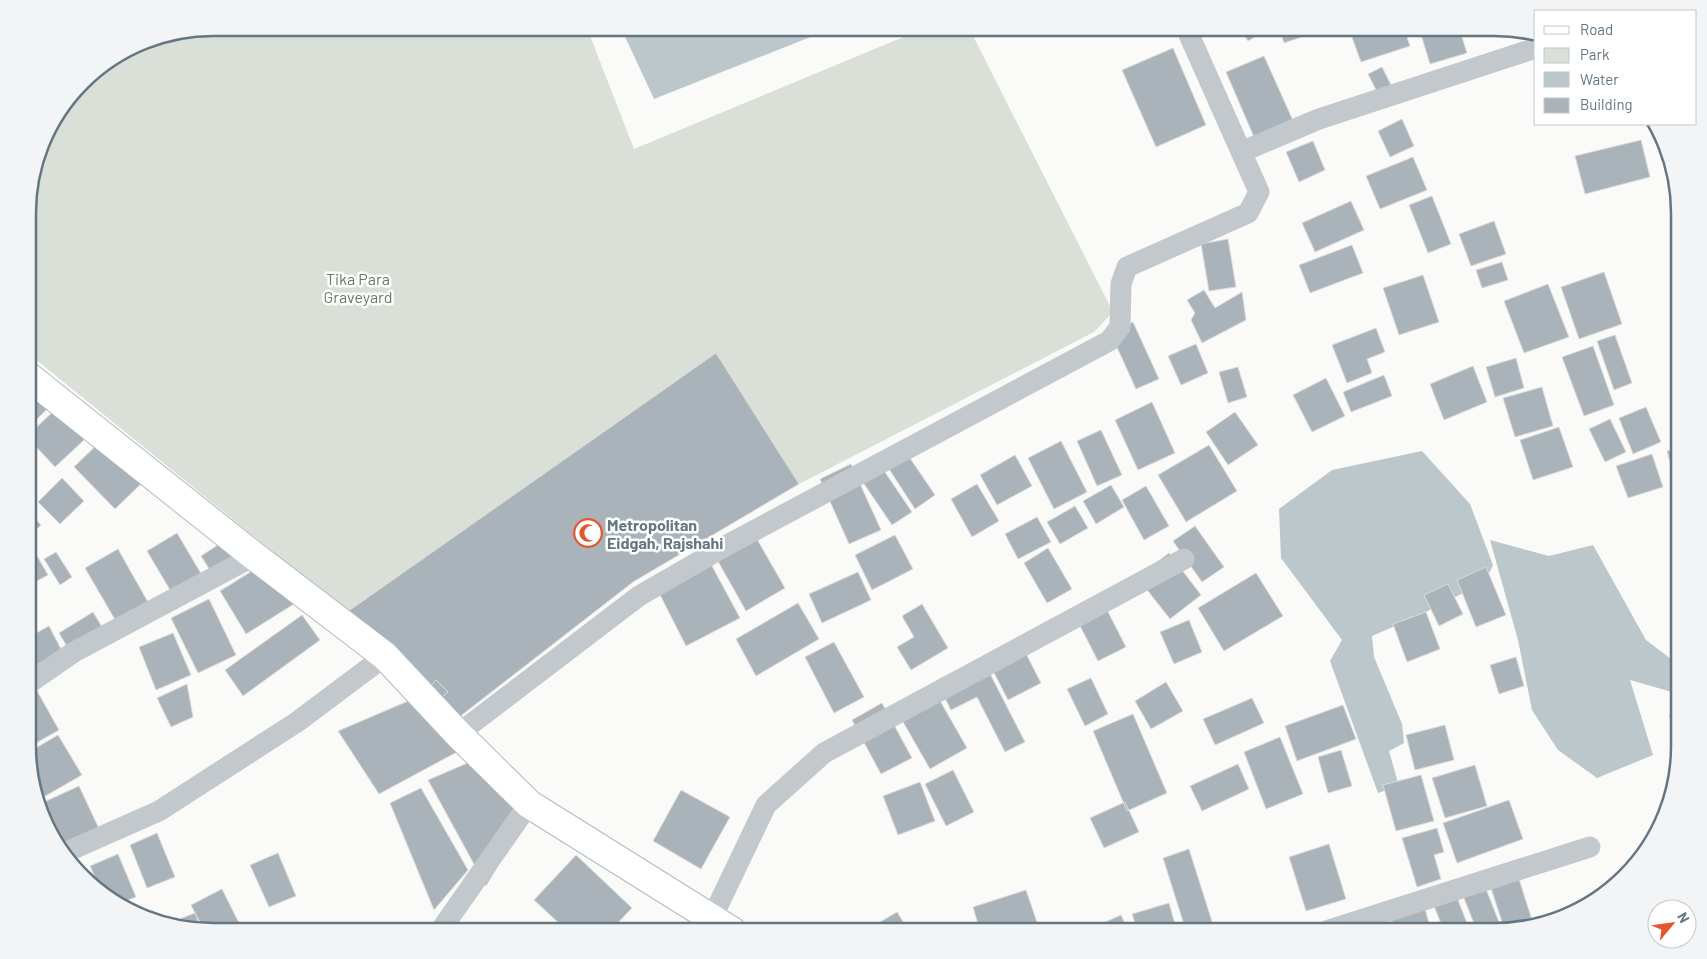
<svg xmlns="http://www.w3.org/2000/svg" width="1707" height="959" viewBox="0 0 1707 959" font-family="Barlow,sans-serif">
  <rect width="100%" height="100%" fill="#fafaf8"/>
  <path fill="#dadfd7" d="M214,28H587L634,149L925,28H969L1113,312L1094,332L799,484L716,353L347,612L29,354V190L47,131L91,74L143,42Z"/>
  <path fill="#bbc7cb" d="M621,28H833L654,99Z
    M1422,451L1470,504L1493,565L1485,582L1418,616L1372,636L1374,657L1402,724L1404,743L1389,751L1399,786L1378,793L1330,661L1342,640L1281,558L1279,509L1332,470Z
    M1490,540L1549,556L1593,545L1646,640L1679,665V694L1630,680L1653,755L1597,778L1558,750L1532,710L1518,640Z"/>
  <path fill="#aab3b9" stroke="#dcdcda" d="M1240,28H1267L1268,29L1248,41Z
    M1279,28H1328L1284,43Z
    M1355,28H1404L1410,46L1361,62L1349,29Z
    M1419,28H1459L1467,53L1430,64Z
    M1173,48L1206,125L1156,147L1122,70Z
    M1264,56L1299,134L1260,151L1226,72Z
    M1382,67L1396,95L1382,102L1368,74Z
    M1402,119L1414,146L1390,157L1378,131Z
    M1641,140L1650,177L1585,194L1575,156Z
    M1313,141L1325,170L1299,182L1286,152Z
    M1413,157L1427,190L1380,209L1366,176Z
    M1432,196L1451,244L1428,253L1409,205Z
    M1351,201L1364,230L1315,252L1302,223Z
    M1494,221L1506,254L1471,266L1459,234Z
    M1228,239L1236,287L1209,291L1201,244Z
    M1352,245L1363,273L1310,293L1299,265Z
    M1502,262L1508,280L1482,288L1476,270Z
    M1604,272L1622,324L1579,339L1561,287Z
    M1423,275L1439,322L1399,335L1383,288Z
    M1548,284L1569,337L1524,353L1504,301Z
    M1204,290L1215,308L1242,292L1246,320L1202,343L1191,320L1195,313L1187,300Z
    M1133,322L1159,379L1136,389L1110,332Z
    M1376,328L1385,352L1367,359L1372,373L1347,383L1332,345Z
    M1615,335L1632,383L1614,390L1597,341Z
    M1196,344L1208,373L1181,385L1168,356Z
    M1593,346L1614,405L1584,416L1562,357Z
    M716,353L799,484L633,582L458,718L347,612Z
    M1516,358L1524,388L1495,397L1486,367Z
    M1473,366L1487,402L1444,420L1430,384Z
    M1238,367L1247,397L1228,403L1219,372Z
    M1384,375L1392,396L1351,412L1343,392Z
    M1326,378L1345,416L1312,432L1293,395Z
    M1542,387L1553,426L1515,437L1503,398Z
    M29,388L52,404L29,427Z
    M1152,402L1175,453L1138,470L1115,420Z
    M1646,407L1661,442L1633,454L1619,418Z
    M56,409L84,440L55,467L29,439V434Z
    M1235,412L1258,445L1228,465L1206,432Z
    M1610,419L1626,452L1605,462L1589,429Z
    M1559,427L1573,467L1533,480L1520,440Z
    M1101,430L1122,475L1097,486L1077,441Z
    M105,437L146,479L115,509L74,467Z
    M1061,441L1087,492L1054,509L1028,458Z
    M899,442L935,495L915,509L880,455Z
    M1209,445L1237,491L1186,522L1158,475Z
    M1679,448V491H1678L1667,451Z
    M1652,454L1663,487L1628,498L1616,466Z
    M1015,455L1032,486L997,505L980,475Z
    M876,459L912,512L892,525L856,472Z
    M851,464L881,530L849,544L820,479Z
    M62,478L84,501L60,524L38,502Z
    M977,484L999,521L972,537L951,499Z
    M1111,485L1124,507L1096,524L1083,501Z
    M1146,486L1169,526L1144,540L1122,500Z
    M1075,506L1088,528L1060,544L1047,522Z
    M29,512L41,525L29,537Z
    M1037,517L1051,542L1018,559L1005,534Z
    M1195,526L1224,567L1202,582L1173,541Z
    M241,530L257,556L217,581L201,556Z
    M177,533L203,577L173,595L147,551Z
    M754,534L785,588L746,611L715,556Z
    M895,535L913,569L872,590L855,555Z
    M32,547L48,575L29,585V548Z
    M1048,548L1072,589L1047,603L1024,563Z
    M118,549L149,604L117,623L85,568Z
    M56,552L72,577L60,585L44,559Z
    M705,553L740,618L686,646L653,581Z
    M1169,553L1201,595L1170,619L1137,577Z
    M1486,567L1506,615L1476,627L1457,580Z
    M252,571L294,604L246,634L220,591Z
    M858,572L871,600L822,623L809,594Z
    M1256,573L1283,616L1224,651L1198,608Z
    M1448,584L1463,614L1439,626L1424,595Z
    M209,599L236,655L198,673L171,618Z
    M798,603L819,639L756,676L736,639Z
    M922,604L948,648L911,670L897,647L914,637L902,616Z
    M1105,606L1126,647L1098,661L1077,620Z
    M93,612L102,627L68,648L59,633Z
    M1426,612L1440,649L1407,662L1393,624Z
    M302,615L320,640L243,696L225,670Z
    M1189,620L1202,652L1174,664L1160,632Z
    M49,626L62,651L29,669V637Z
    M173,633L191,675L156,690L139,647Z
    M834,642L864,697L834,713L805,657Z
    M1021,644L1041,683L1008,700L988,661Z
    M1516,657L1524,686L1499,694L1490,665Z
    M982,658L1025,742L1005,752L977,697L951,710L936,681Z
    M1091,678L1108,714L1085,726L1067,689Z
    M436,680L448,692L439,700L428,689Z
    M1166,682L1183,711L1151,729L1135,701Z
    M187,684L193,717L171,727L157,698Z
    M931,685L967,748L930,769L894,706Z
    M36,689L59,730L29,747V694Z
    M1252,698L1264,723L1215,745L1203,719Z
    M413,699L457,752L379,794L338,731Z
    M882,703L912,758L881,774L852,720Z
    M1343,705L1356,739L1297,761L1285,726Z
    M1679,711V750L1669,714Z
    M1133,714L1167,793L1127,811L1093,731Z
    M1445,725L1454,760L1415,770L1406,735Z
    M58,735L82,775L40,799L29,769V752Z
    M1280,737L1303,794L1266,809L1244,752Z
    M1341,750L1352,786L1328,793L1318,757Z
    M470,762L525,820L486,886L428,780Z
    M1238,764L1249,789L1202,811L1190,786Z
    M1475,765L1487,806L1445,818L1432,778Z
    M953,770L974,812L946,826L925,784Z
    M1421,775L1434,821L1396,831L1383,785Z
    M920,782L935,821L898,835L883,796Z
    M79,786L101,833L59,849L42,803Z
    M421,788L468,870L434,910L390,803Z
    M681,790L730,817L701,869L653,841Z
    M1509,800L1523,839L1457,863L1443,823Z
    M1125,802L1139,832L1104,848L1090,818Z
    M1437,828L1444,852L1434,855L1441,879L1417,887L1402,838Z
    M157,833L175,877L147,888L130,845Z
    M1329,844L1346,899L1306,911L1289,857Z
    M1189,849L1215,931H1186L1163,858Z
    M278,853L296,896L269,907L250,865Z
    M118,854L136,897L118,904L99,886L90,866Z
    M576,855L632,908L610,931H558L556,930L561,925L534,900Z
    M1518,876L1533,923L1505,931L1490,885Z
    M1482,879L1501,927L1492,931H1477L1460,888Z
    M1453,887L1470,931H1444L1430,896Z
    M222,889L243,931L204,930L191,905Z
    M1026,890L1040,931H980L973,907Z
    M1169,903L1177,931H1138L1132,914Z
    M1424,905L1431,931H1395L1390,915Z
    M897,912L909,931H865Z
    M195,913L202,930L164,925Z
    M1121,915L1128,931H1093L1092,928Z
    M1070,925L1072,931H1046Z"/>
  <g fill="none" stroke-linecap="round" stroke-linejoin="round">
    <defs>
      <path id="secondary" d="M29,377L254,556L385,656L458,734L529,804L732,931"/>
    </defs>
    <use href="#secondary" stroke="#b3babf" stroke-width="30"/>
    <path stroke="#c3c8cc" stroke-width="21" d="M1241,152L1319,119L1536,48
      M29,683L74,652L254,556
      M458,734L639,596L729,544L1109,341L1120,327L1121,284L1127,267L1248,213L1259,192L1186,28
      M64,853L159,811L297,722L385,656
      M711,920L766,805L824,753L1184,559
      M440,931L529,804
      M1326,931L1590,847"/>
    <use href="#secondary" stroke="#fff" stroke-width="28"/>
  </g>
  <defs>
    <symbol id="mosque-ring" viewBox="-11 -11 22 22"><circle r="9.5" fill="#fff" stroke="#e4572e" stroke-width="1.5"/><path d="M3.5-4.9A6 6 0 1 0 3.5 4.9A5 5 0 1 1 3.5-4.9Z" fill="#e4572e"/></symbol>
  </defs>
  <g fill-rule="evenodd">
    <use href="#mosque-ring" x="572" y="517" width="32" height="32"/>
  </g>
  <g text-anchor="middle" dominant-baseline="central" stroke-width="5" stroke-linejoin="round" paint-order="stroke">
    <g font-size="16" fill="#687a64" stroke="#fff">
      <text x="358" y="278">Tika Para<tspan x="358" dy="18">Graveyard</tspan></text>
    </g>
    <g font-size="16" font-weight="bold" fill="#657683" stroke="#fff" text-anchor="start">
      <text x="607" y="524">Metropolitan<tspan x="607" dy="18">Eidgah, Rajshahi</tspan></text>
    </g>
  </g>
  <path d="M0 0H1707V959H0ZM213 36H1494A177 177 0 0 1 1671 213V746A177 177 0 0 1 1494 923H213A177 177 0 0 1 36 746V213A177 177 0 0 1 213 36Z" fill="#f3f4f5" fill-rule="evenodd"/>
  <path fill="none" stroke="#657683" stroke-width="2.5" d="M213 36H1494A177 177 0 0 1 1671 213V746A177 177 0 0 1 1494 923H213A177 177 0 0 1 36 746V213A177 177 0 0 1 213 36Z"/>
  <rect x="1534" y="10" width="162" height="115" fill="#ffffff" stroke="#c1c8cd"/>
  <rect x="1544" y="26" width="25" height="8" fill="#ffffff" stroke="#c1c8cd"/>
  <text x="1580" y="35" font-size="15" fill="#657683">Road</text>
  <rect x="1544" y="48" width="25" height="15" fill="#dadfd7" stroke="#c1c8cd"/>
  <text x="1580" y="60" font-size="15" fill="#657683">Park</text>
  <rect x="1544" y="72" width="25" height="15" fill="#bbc7cb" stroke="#c1c8cd"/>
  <text x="1580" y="85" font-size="15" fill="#657683">Water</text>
  <rect x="1544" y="98" width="25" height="15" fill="#aab3b9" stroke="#c1c8cd"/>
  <text x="1580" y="110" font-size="15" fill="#657683">Building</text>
  <g transform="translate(1672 924) rotate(61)"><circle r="24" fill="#ffffff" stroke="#c1c8cd"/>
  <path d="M0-4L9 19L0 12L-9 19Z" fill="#e4572e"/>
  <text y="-8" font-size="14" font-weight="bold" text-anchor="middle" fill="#657683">N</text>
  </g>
</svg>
